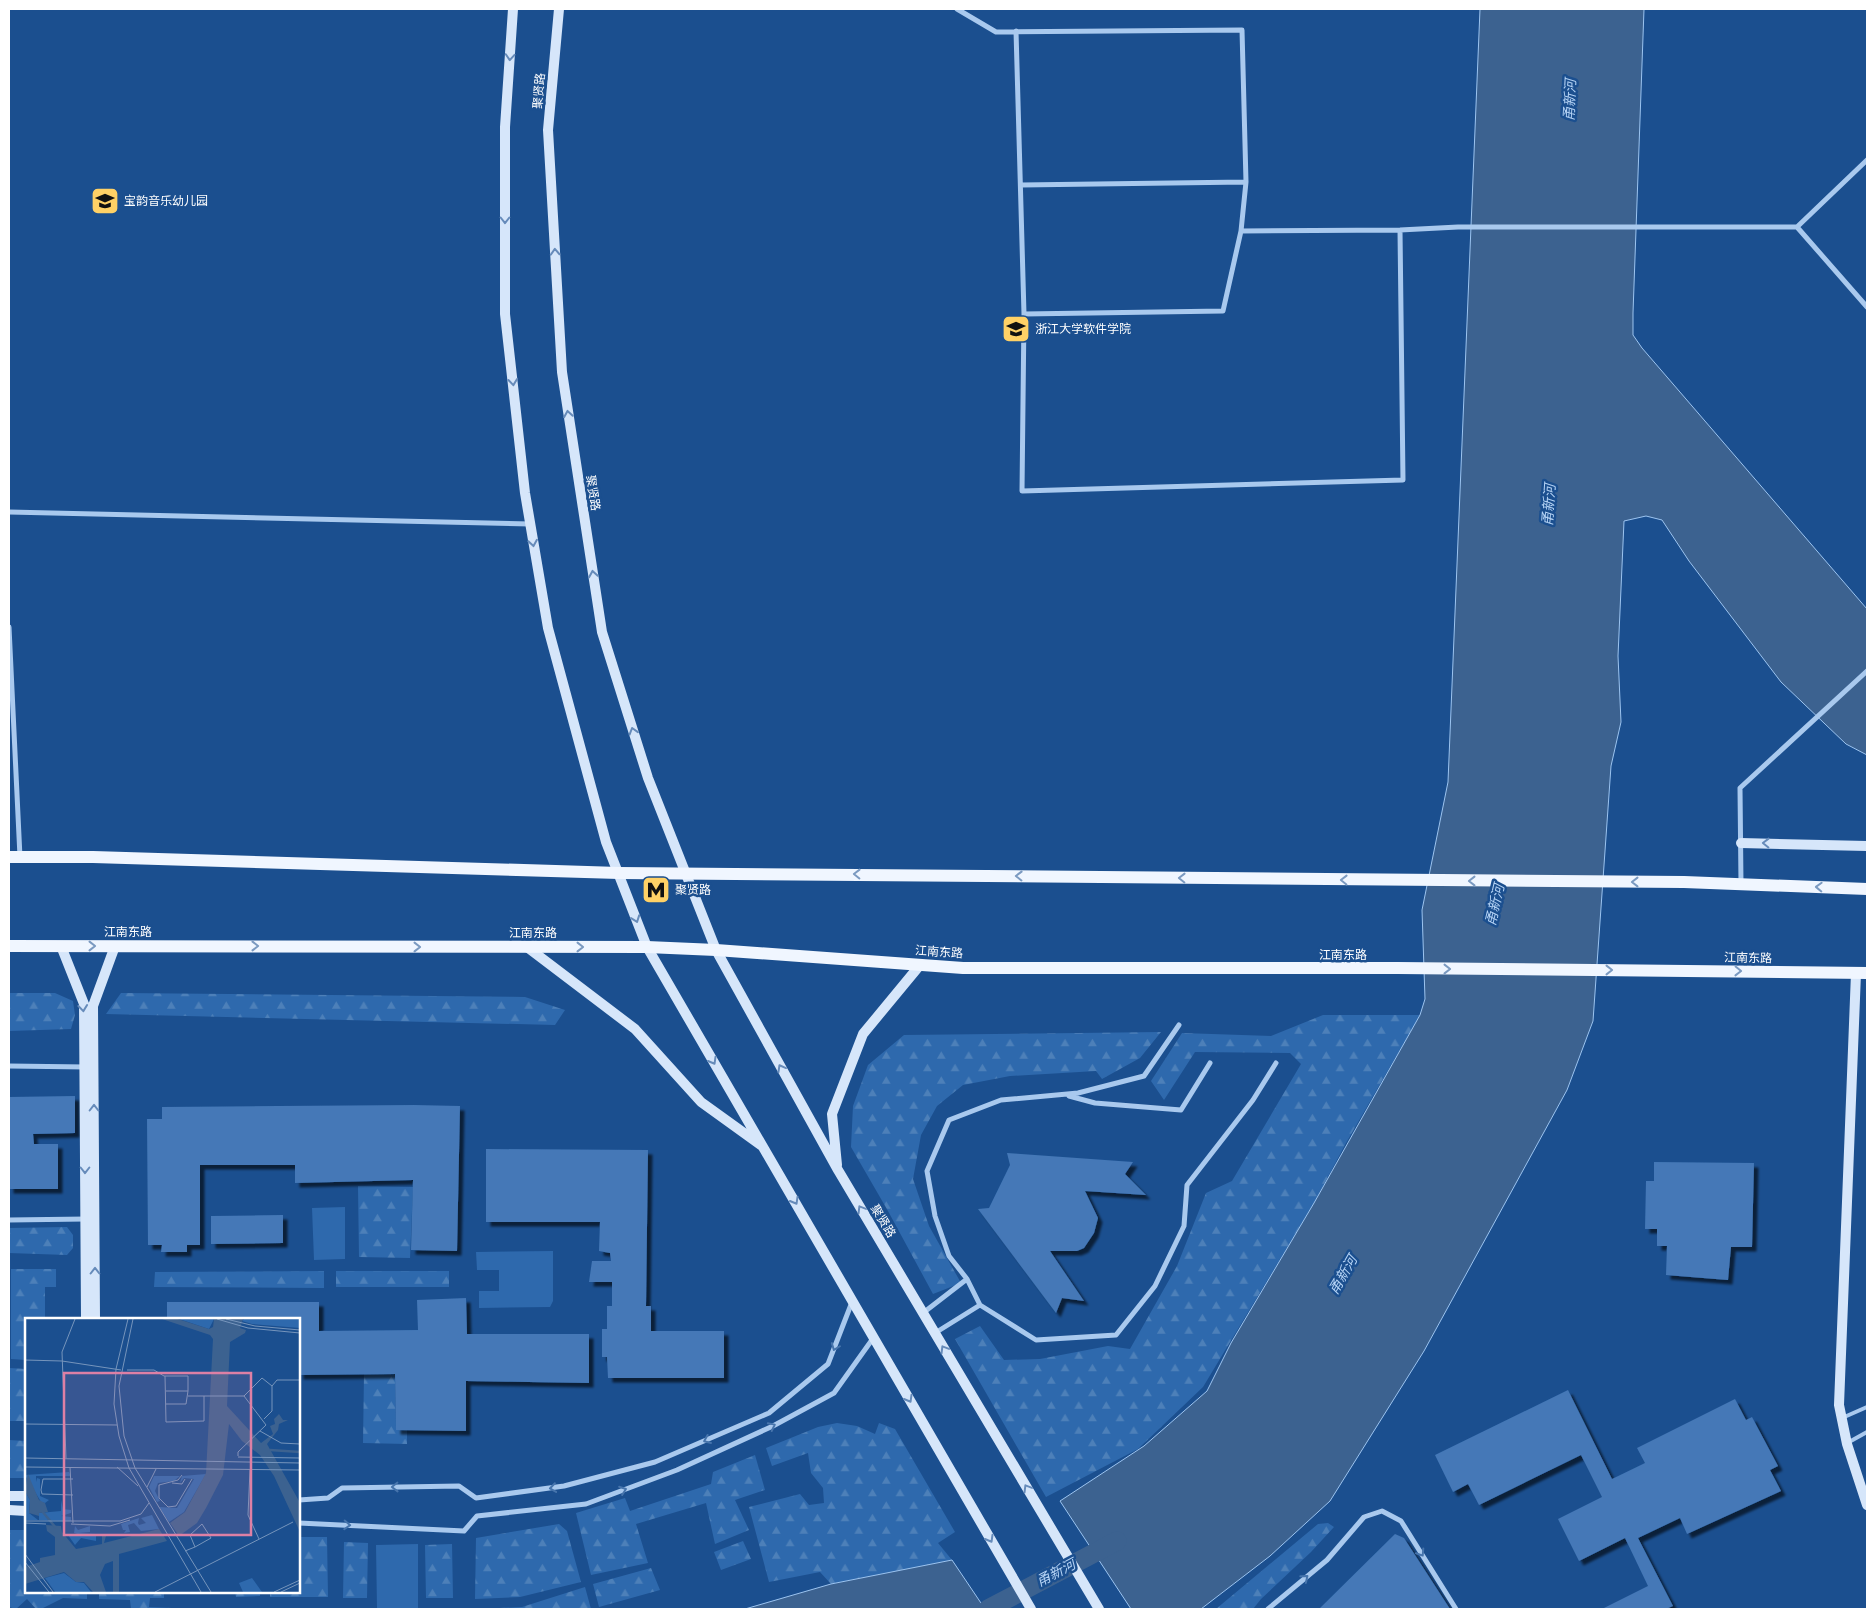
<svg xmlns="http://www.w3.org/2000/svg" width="1876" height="1618" viewBox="0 0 1876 1618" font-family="'Fira Sans','Noto Sans SC',sans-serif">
  <defs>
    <pattern id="forest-firs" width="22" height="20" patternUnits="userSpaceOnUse" patternTransform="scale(1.25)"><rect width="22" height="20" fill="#2e69ad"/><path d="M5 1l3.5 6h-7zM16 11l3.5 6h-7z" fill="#4d80b9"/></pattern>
    <filter id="shadow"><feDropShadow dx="4.5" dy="4.5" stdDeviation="1" flood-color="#0009"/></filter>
  </defs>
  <rect width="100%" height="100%" fill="#1b4f8f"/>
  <path fill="#2e69ad" d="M345,1207V1259L314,1260L312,1208Z
    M553,1251V1301L550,1307L479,1308V1291H499V1270H477L476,1252Z
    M418,1544V1609H377L376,1545Z"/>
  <path fill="url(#forest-firs)" d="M9,993H55L73,1001L75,1015L71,1029L9,1031Z
    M121,993L525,997L565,1010L555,1025L106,1014Z
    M1323,1015H1420L1346,1143L1314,1203L1203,1387L1138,1449L1046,1497L955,1339L980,1326L1004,1360L1040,1359L1108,1346L1130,1349L1177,1266L1206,1193L1232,1181L1301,1064L1290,1053L1195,1052L1164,1100L1151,1081L1182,1033L1271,1036Z
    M1161,1032L1140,1058L1102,1079L1096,1071L1010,1076L963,1085L937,1106L921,1135L913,1179L929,1226L961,1283L933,1294L888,1211L851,1147L853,1106L868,1065L904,1035Z
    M358,1186L413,1187L410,1258L359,1257Z
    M67,1227L73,1235V1248L67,1255L9,1253V1228Z
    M11,1269H56V1287H45V1319H26V1360L11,1359Z
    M324,1271V1288L154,1287L155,1272Z
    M336,1271H449V1287H336Z
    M9,1368L26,1369V1421H9Z
    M364,1374H395L396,1429L407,1430V1444L363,1443Z
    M837,1423L857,1426L875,1434L879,1423L895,1429L955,1532L938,1543L952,1560L831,1584L820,1572L769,1582L749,1507L800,1494L809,1505L824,1503L823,1488L811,1473L808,1453L772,1466L766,1448L818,1427Z
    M9,1440L26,1441V1478H9Z
    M755,1455L765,1490L735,1500L749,1530L715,1544L706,1503L636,1524L648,1563L591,1575L576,1513L625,1498L630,1511L711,1484L713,1472Z
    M1328,1523L1334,1527L1311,1552L1261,1599L1253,1609H1216L1318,1524Z
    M559,1524L567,1531L581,1582L520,1597L475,1599L476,1538Z
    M9,1530H26V1592H87V1599L63,1598L41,1609H36L27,1599L16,1609L9,1607Z
    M299,1537H327L328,1597H270V1592H299Z
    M743,1541L751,1559L721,1570L714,1552Z
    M344,1542L368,1543L367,1598H343Z
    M452,1544L453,1598H426L425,1545Z
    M651,1568L660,1590L599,1607L593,1584Z
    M585,1587L591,1609H479L522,1607Z
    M99,1592H164V1598H150L149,1607L194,1609H131L130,1600L99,1599Z
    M235,1592H260V1596L236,1597Z"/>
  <path fill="#3c6290" stroke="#9cc4f0" d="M1480,9H1644L1633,313V335L1642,348L1867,609V755L1846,744L1781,682L1689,561L1662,520L1646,516L1624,521L1618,656L1621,722L1611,766L1593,1021L1567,1090L1424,1351L1330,1501L1270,1556L1201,1609H1131L1060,1501L1144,1446L1207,1391L1231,1343L1314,1203L1420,1015L1425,999L1422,910L1448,782Z
    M952,1560L985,1609H745L831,1584Z"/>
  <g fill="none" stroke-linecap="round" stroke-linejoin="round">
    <path stroke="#3c6290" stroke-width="19" d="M988,1609L1117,1541"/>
  </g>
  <path fill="#4478b7" filter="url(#shadow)" d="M75,1096V1133L33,1134L34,1144H58V1189H9V1097Z
    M414,1105L460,1106L457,1251L411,1250L413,1180L295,1183V1165H200V1245H187V1252H161L162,1245H148L147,1119H162V1107Z
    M486,1149L648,1150L646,1306H651V1331H724V1378H608L607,1357H602V1329H607V1306H612V1282H589L592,1261H611L610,1253L599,1251L600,1222H486Z
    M1007,1153L1133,1162L1125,1174L1146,1195L1085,1191L1098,1218L1094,1233L1084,1248L1077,1251H1050L1084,1301L1062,1298L1056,1313L978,1209L989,1208L1010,1165Z
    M1654,1162L1754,1163L1752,1247H1731L1728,1280L1666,1275L1667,1246H1657V1229H1645L1646,1181H1654Z
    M283,1215V1243L211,1244V1216Z
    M466,1298L467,1334H589V1383L466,1381V1431L396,1430L395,1374L299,1375V1319H167V1302H319V1331L418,1330L417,1300Z
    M1568,1390L1612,1479L1645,1463L1637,1448L1735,1399L1746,1420L1752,1417L1778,1466L1770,1470L1781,1491L1687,1534L1680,1518L1638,1538L1673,1606L1666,1609H1602L1648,1586L1625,1538L1579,1561L1558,1519L1602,1497L1581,1455L1479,1505L1468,1484L1453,1492L1435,1455Z
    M1395,1534L1404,1538L1450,1609H1319Z"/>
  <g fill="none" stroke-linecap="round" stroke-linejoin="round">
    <path stroke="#a9c9ee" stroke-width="4" d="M1842,1418L1867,1407
      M1849,1442L1867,1432"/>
    <path stroke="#a9c9ee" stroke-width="5" d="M957,9L996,32L1242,30L1246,182L1021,185
      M1016,31L1024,314L1022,491L1403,480L1400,230
      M1797,227L1867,307
      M1241,231L1400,230L1458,227H1797L1867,160
      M1024,314L1223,311L1241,231L1246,182
      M9,512L530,524
      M9,627L20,857
      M1741,884L1740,788L1867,671
      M1179,1025L1144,1076L1078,1093L1001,1100L949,1120L927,1171L935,1216L949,1256L967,1279L980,1305L1036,1340L1116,1335L1155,1286L1184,1226L1187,1185L1253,1100L1276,1063
      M9,1066L86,1067
      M1069,1096L1095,1103L1181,1110L1210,1063
      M9,1220L86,1219
      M923,1313L967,1279
      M935,1333L980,1305
      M299,1500L328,1498L342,1488L459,1486L476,1498L564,1486L655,1462L769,1413L828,1364L852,1302
      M299,1523L464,1531L477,1516L586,1504L677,1470L773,1426L834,1393L874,1337
      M1268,1609L1327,1560L1364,1517L1382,1511L1401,1521L1456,1609"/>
    <path stroke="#d6e6fa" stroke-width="10" d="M513,9L505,127V314L525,493L548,628L606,842L647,947L1031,1609
      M559,9L548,130L562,372L602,632L648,778L716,950L838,1170L1099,1609
      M1741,843L1867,846
      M61,946L84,1004L86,1319
      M527,947L635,1029L701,1102L762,1146
      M1856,973L1839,1405L1847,1444L1867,1505
      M837,1165L832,1114L863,1034L920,965
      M95,1319L93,1006L115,946
      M9,1496H26
      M9,1510L26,1511"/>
    <path stroke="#f0f6ff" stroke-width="12" d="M9,857H93L619,873L1684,882L1867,889
      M9,946L647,947L716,950L963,968H1398L1867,973"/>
  </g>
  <defs><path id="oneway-chevron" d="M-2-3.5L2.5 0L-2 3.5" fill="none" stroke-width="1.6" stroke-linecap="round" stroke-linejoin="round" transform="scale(1.25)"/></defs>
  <g stroke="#668bba">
    <use href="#oneway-chevron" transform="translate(510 57) rotate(94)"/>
    <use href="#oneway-chevron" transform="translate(505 220) rotate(90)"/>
    <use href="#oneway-chevron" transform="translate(555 252) rotate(-93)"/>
    <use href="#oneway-chevron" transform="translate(513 382) rotate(84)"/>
    <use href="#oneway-chevron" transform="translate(568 414) rotate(-99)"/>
    <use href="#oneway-chevron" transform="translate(533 543) rotate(81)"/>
    <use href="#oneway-chevron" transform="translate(593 574) rotate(-99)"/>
    <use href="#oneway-chevron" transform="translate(633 731) rotate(-107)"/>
    <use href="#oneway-chevron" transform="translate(1766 843) rotate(-179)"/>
    <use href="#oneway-chevron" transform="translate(636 919) rotate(70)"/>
    <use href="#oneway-chevron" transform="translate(83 1008) rotate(84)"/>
    <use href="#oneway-chevron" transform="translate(713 1061) rotate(60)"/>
    <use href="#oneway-chevron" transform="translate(781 1068) rotate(-119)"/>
    <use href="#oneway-chevron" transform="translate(94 1108) rotate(-90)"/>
    <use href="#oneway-chevron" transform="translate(85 1170) rotate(90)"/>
    <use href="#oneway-chevron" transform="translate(795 1201) rotate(60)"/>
    <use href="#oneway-chevron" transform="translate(861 1209) rotate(-121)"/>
    <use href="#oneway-chevron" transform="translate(95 1271) rotate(-90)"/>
    <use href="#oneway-chevron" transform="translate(944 1349) rotate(-121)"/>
    <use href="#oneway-chevron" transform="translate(909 1399) rotate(60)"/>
    <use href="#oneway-chevron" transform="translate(1027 1488) rotate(-121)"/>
    <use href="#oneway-chevron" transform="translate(990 1539) rotate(60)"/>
  </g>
  <g stroke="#7b9ac1">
    <use href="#oneway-chevron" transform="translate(857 874) rotate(-179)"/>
    <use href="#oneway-chevron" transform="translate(1019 876) rotate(-179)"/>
    <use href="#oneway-chevron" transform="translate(1182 878) rotate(-179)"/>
    <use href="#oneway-chevron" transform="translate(1344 880) rotate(-179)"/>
    <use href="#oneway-chevron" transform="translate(1472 881) rotate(-180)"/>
    <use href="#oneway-chevron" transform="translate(1635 882) rotate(-180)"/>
    <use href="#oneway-chevron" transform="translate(1819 887) rotate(-178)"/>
    <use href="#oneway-chevron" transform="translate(92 946)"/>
    <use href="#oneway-chevron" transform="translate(255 946)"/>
    <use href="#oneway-chevron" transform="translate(417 947)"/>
    <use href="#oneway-chevron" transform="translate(580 947)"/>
    <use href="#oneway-chevron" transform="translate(1447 969)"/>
    <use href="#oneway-chevron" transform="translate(1609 970)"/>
    <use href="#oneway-chevron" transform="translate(1738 971) rotate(1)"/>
  </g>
  <g stroke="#4674ac">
    <use href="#oneway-chevron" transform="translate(835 1347) rotate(111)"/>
    <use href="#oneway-chevron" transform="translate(772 1426) rotate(-26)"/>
    <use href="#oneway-chevron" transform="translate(707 1440) rotate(157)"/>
    <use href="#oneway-chevron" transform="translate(395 1487) rotate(179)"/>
    <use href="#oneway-chevron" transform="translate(553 1488) rotate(172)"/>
    <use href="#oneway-chevron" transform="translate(623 1490) rotate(-20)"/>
    <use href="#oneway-chevron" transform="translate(347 1525) rotate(3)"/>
    <use href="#oneway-chevron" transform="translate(1421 1553) rotate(57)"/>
    <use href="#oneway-chevron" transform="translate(1305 1578) rotate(-39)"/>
  </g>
  <defs>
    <symbol id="school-square" viewBox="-11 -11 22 22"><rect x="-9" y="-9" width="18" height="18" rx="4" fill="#ffd166" stroke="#1b4f8f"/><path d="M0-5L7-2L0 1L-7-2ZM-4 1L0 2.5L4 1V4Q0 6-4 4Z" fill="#111"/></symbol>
    <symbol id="university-square" viewBox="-11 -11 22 22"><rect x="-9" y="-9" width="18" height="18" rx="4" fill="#ffd166" stroke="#1b4f8f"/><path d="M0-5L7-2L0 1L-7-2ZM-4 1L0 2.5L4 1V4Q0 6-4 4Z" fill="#111"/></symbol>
    <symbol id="metro-square" viewBox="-11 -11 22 22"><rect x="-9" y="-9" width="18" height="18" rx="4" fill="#ffd166" stroke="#1b4f8f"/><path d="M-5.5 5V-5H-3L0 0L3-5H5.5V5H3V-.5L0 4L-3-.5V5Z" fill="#111"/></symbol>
  </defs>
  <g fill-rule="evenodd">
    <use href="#school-square" x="89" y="185" width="32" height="32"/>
    <use href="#university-square" x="1000" y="313" width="32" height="32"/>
    <use href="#metro-square" x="640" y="874" width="32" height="32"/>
  </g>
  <g text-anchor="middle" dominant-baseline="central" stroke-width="5" stroke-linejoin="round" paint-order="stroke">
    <g font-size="12" fill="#fff" stroke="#1b4f8f">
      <text transform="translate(539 91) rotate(-85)">聚贤路</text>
      <text transform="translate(593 493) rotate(81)">聚贤路</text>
      <text x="128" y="932">江南东路</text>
      <text x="533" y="933">江南东路</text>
      <text transform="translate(939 952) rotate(4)">江南东路</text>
      <text x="1343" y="955">江南东路</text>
      <text transform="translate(1748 958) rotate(1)">江南东路</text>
      <text transform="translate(883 1221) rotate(59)">聚贤路</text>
    </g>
    <g font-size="12" fill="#fff" stroke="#1b4f8f" text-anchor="start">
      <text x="124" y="201">宝韵音乐幼儿园</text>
      <text x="1035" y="329">浙江大学软件学院</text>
      <text x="675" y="890">聚贤路</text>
    </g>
    <g font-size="14" font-style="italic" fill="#b5d3f5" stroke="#1b4f8f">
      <text transform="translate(1570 100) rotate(-87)">甬新河</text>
      <text transform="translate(1549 505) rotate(-86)">甬新河</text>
      <text transform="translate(1495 905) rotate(-77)">甬新河</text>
      <text transform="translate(1343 1275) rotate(-60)">甬新河</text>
      <text transform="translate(1056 1573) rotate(-28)">甬新河</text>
    </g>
  </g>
  <g transform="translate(25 1318)">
    <rect width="275" height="275" fill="#1b4f8f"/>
    <path d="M44,154L46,158H11V164L12,160L15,161V178L24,182L20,185L16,184L0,157ZM181,156L159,194L144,204L134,189L152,190L169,161L159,160L155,165L157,158ZM129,158H155L149,163L133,165L130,173L135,183L132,184L124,169ZM0,173L5,182L4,195L13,202H0ZM36,182L38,191L46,192V195L36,198L46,199V203L14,202V195L36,193ZM127,197L134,211L116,213L109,205L103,207L105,214L99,215L101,212H98L96,206L114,200L113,205L114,207L121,205L116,200ZM50,208L53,212L65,208V214L54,215L71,216V223L56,220L50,227L43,217L52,216L49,215ZM227,260L237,274H218L214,265Z" fill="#2e69ad"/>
    <path d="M154,1H189L184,11ZM219,1H275V10L227,6L217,3ZM39,255L51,264L59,265L66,274H30L20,260Z" fill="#2e69ad"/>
    <path d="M137,1H153L184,11L188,9L189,1H218L215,10L221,12L220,15L205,24L202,88L236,125L248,116L245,108L250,106L249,101L254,96L258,102H263L254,106L253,112L242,126L274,183L275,214L249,158L235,137L217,123L204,106L198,157L181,190L172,205L154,218L145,205L160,194L181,155L188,21L185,17ZM3,156L14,182L20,185L23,194L14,195V198L4,195L5,182L0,173ZM21,207L36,208L37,214L51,231L77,226V217L81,218L79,225L134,211L142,223L94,236V274H88V243L80,246L75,257L81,274H68L59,264H51L39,254L0,266V249L15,244V240L30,237V219L22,213Z" fill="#3c6290"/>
    <path fill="none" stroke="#3c6290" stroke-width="2.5" d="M245,132L275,134M17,193L31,210"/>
    <path fill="none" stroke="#7695bc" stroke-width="1" d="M103,1L91,51L89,86L94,118L104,150L176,274M108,1L94,68L99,118L110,150L186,274M192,1L223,10L275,15M201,1L230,8L275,12M0,42L37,43L96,52M102,52H129L139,58H163V73H141M140,58L141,104L179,103V78M163,78H219L237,60L247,68M141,86H161L163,73M239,101L247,93V68L252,62H275M0,106L92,107M235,113L256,125L275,126M213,138V134L241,107L219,78M213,139L275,140M0,140L275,145M41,140L37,34L50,1M0,149L275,152M45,149L48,205M92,149L113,168M225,152L223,197L234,221M157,157L153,162L134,167V180L143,189L151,188L167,161M48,161H18L16,172L17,176L48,177M147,165L157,166L160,161M122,169L131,151M0,203H95L116,196L124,185M0,205L21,206M46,206L85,208L105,202M160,233L170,229L186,220L177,206L165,217L170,229M0,236L28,274M0,244L24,274M130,274L268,204M249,274L275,262M256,274L275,265"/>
    <path fill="#dd80a5" fill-opacity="0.15" stroke="#dd80a5" stroke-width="2.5" d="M39,55H226V217H39Z"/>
    <rect width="275" height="275" fill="none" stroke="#fff" stroke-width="2.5"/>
  </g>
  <rect width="1876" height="1618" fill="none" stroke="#ffffff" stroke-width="20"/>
</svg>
